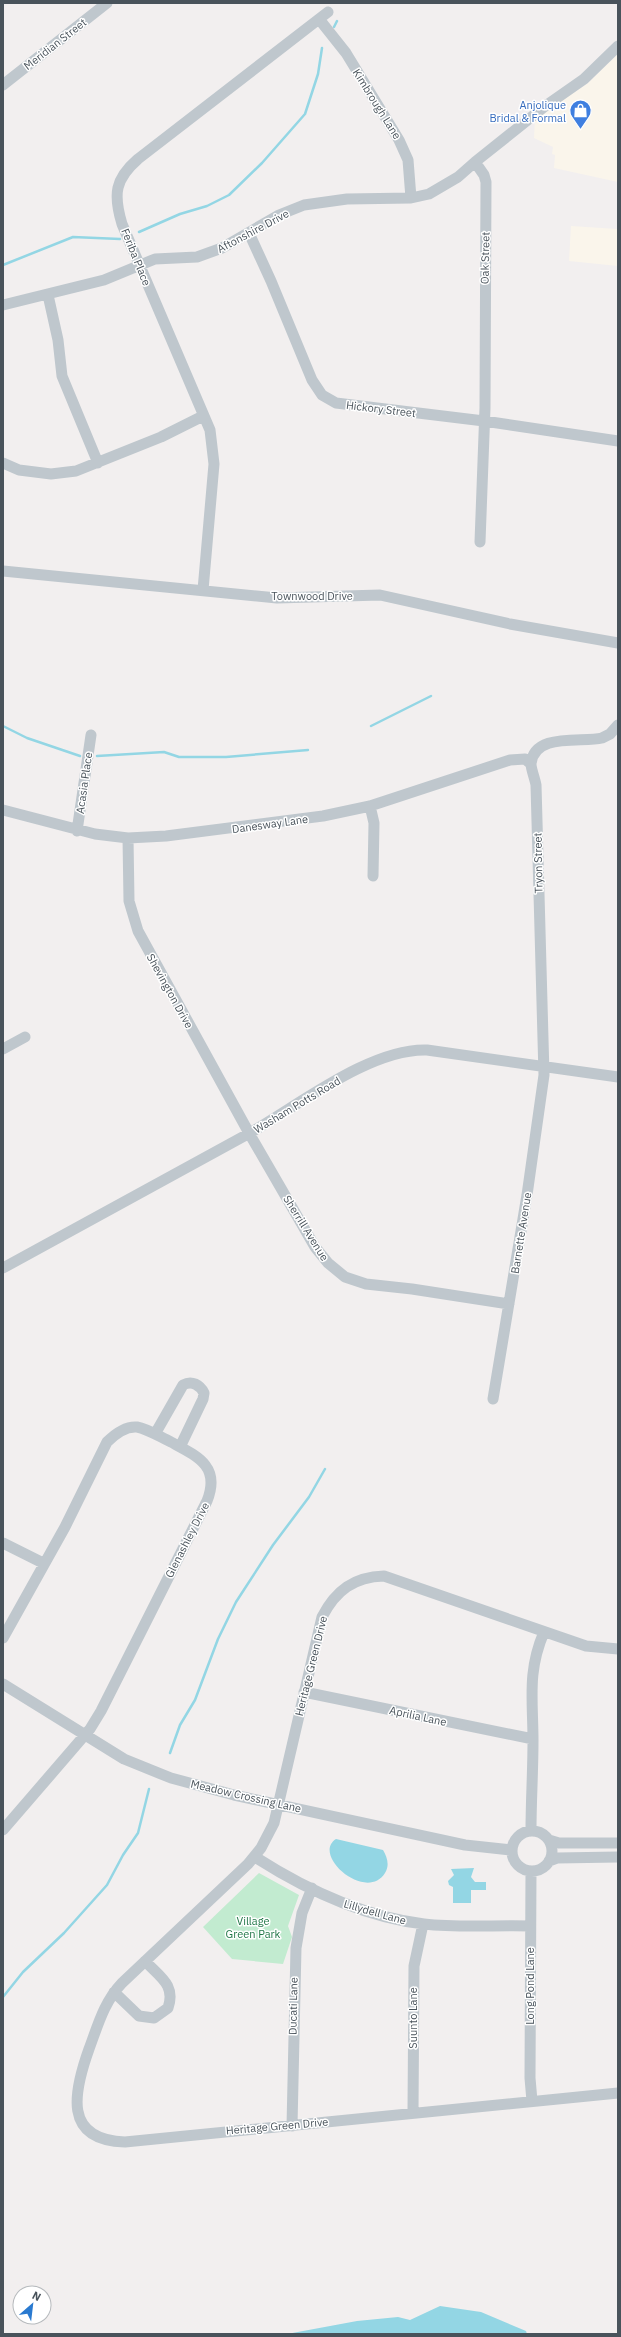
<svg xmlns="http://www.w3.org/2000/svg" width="621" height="2337" viewBox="0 0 621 2337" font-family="'IBM Plex Sans',sans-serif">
  <rect width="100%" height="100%" fill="#f2efef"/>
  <path fill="#faf5eb" d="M618,54V182L554,168L555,155L552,154L553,147L534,138L535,118L587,84Z
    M571,226L617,229L618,227V266L569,261Z"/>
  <path fill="#c2ebd0" d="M259,1873L299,1895L288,1926L292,1937L283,1964L232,1959L203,1927Z"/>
  <path fill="#93d6e4" d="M336,1839L383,1850C387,1857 390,1865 385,1873C366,1903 311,1855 336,1839Z
    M474,1868L471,1877L475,1882H486V1890H471V1903H453V1887L449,1885L448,1881L454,1875L451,1869Z
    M440,2306L481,2312L526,2331L527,2334H287L357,2321L398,2317L410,2320Z"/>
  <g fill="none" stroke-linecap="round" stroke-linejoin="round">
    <path stroke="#93d6e4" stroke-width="2.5" d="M334,27L337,21
      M139,232L180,214L207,206L229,195L262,163L305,114L318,74L322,48
      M3,265L73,237L120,239
      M3,726L27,738L80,756
      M371,726L431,696
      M97,756L164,752L179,757H226L308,750
      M170,1753L180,1725L195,1700L218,1639L236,1602L273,1545L309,1497L325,1469
      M3,1997L23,1972L64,1933L107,1885L123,1855L138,1833L149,1789"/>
    <path stroke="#bfc7cd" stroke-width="11" d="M319,19L346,53L399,140L408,160L411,198
      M3,85L107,3
      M249,233L271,281L312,380L322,395L336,403L484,421L618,441
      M48,295L58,340L62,376L98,463
      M3,305L104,280L155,259L197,257L222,248L279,215L304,205L347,199L411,198L429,194L458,177L475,162
      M3,463L19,470L51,474L76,471L161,437L203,416
      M480,542L485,408L486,182L484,175L475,162L544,107L584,79L618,46
      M3,571L277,598L380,595L510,624L618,643
      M203,590L214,464L210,430L122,224C113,194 115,179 138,159L328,12
      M370,806L374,823L373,876
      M3,810L95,834L128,838L166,836L323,816L370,806L510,760L525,759L531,764
      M77,831L91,735
      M128,838L129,901L138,931L249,1133L315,1247L328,1263L345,1277L366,1284L412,1289L509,1304
      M3,1049L25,1037
      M3,1268C85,1223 167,1179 248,1134C298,1106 370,1048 427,1050L618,1077
      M493,1399L527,1195L544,1075L536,785C535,779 531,769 531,764C534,732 582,743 602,738L610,734L618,725
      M155,1434L183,1385C192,1380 200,1385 204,1393L203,1399L180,1447
      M3,1543L43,1563
      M3,1638L65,1527L107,1442C115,1434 125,1426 137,1427C148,1429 160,1437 171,1442C197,1456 221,1466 207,1501L101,1711L90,1729L3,1830
      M618,1649L586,1646L384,1576C354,1577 336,1590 322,1617L274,1823L261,1848L248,1864L122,1983C104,2002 98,2025 89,2049C74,2091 62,2140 125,2142L618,2093
      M3,1684L124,1759L171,1778L234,1795L465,1845L511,1850
      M304,1692L533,1739
      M531,1830C531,1801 533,1771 533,1741C533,1700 527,1672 544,1632
      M512 1851a20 20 0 1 1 40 0a20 20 0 1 1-40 0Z
      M549,1840L559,1843H618
      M255,1857C305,1889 364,1917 424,1924C459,1928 495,1925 530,1926
      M549,1861L557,1858L618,1857
      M531,1871L530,2078L532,2101
      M114,1992L139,2016L154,2018L168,2008C176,1985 160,1977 145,1961
      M413,2113L414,1966L423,1924
      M292,2126L296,1948L302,1913L312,1888"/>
  </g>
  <defs>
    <symbol id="shop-pin" viewBox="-11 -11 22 30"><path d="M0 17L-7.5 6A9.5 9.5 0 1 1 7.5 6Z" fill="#3f7fe0" stroke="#fff"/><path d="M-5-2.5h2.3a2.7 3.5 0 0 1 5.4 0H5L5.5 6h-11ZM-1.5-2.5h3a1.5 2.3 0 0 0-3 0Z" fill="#fff"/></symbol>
  </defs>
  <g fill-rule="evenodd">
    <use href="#shop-pin" x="568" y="98" width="25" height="34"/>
  </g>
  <g text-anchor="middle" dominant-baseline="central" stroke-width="3" stroke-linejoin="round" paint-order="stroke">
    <g font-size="11" fill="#49535b" stroke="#fff">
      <text transform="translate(55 44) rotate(-38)">Meridian Street</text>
      <text transform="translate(377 104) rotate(58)">Kimbrough Lane</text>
      <text transform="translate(253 231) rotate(-28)">Aftonshire Drive</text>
      <text transform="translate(136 257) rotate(68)">Feriba Place</text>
      <text transform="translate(485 258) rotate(-89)">Oak Street</text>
      <text transform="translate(381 409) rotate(7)">Hickory Street</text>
      <text x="312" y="596">Townwood Drive</text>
      <text transform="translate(84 783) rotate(-82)">Acasia Place</text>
      <text transform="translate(270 824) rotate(-8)">Danesway Lane</text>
      <text transform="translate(538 863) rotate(-91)">Tryon Street</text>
      <text transform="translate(170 991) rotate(61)">Shevington Drive</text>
      <text transform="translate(297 1105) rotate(-31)">Washam Potts Road</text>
      <text transform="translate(306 1228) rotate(58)">Sherrill Avenue</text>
      <text transform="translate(521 1233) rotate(-81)">Barnette Avenue</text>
      <text transform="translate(187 1540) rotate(-63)">Glenashley Drive</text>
      <text transform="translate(311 1666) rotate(-76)">Heritage Green Drive</text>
      <text transform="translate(418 1716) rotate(12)">Aprilia Lane</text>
      <text transform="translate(246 1796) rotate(13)">Meadow Crossing Lane</text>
      <text transform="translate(375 1912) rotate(16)">Lillydell Lane</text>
      <text transform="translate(530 1986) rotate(-90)">Long Pond Lane</text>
      <text transform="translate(293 2006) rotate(-89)">Ducati Lane</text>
      <text transform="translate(413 2018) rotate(-90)">Suunto Lane</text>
      <text transform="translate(277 2126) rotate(-5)">Heritage Green Drive</text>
    </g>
    <g font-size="11" fill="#366cbe" stroke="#fff" text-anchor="end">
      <text x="566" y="105">Anjolique<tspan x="566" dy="13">Bridal &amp; Formal</tspan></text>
    </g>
    <g font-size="11" fill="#207647" stroke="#fff">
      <text x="253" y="1921">Village<tspan x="253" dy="13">Green Park</tspan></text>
    </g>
  </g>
  <rect width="621" height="2337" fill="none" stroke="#49535b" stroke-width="8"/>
  <g transform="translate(32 2305) rotate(28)"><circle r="19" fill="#ffffff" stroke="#b6babd"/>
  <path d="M0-3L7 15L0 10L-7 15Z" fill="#2a7ad0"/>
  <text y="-6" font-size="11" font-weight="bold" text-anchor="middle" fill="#49535b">N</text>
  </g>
</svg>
